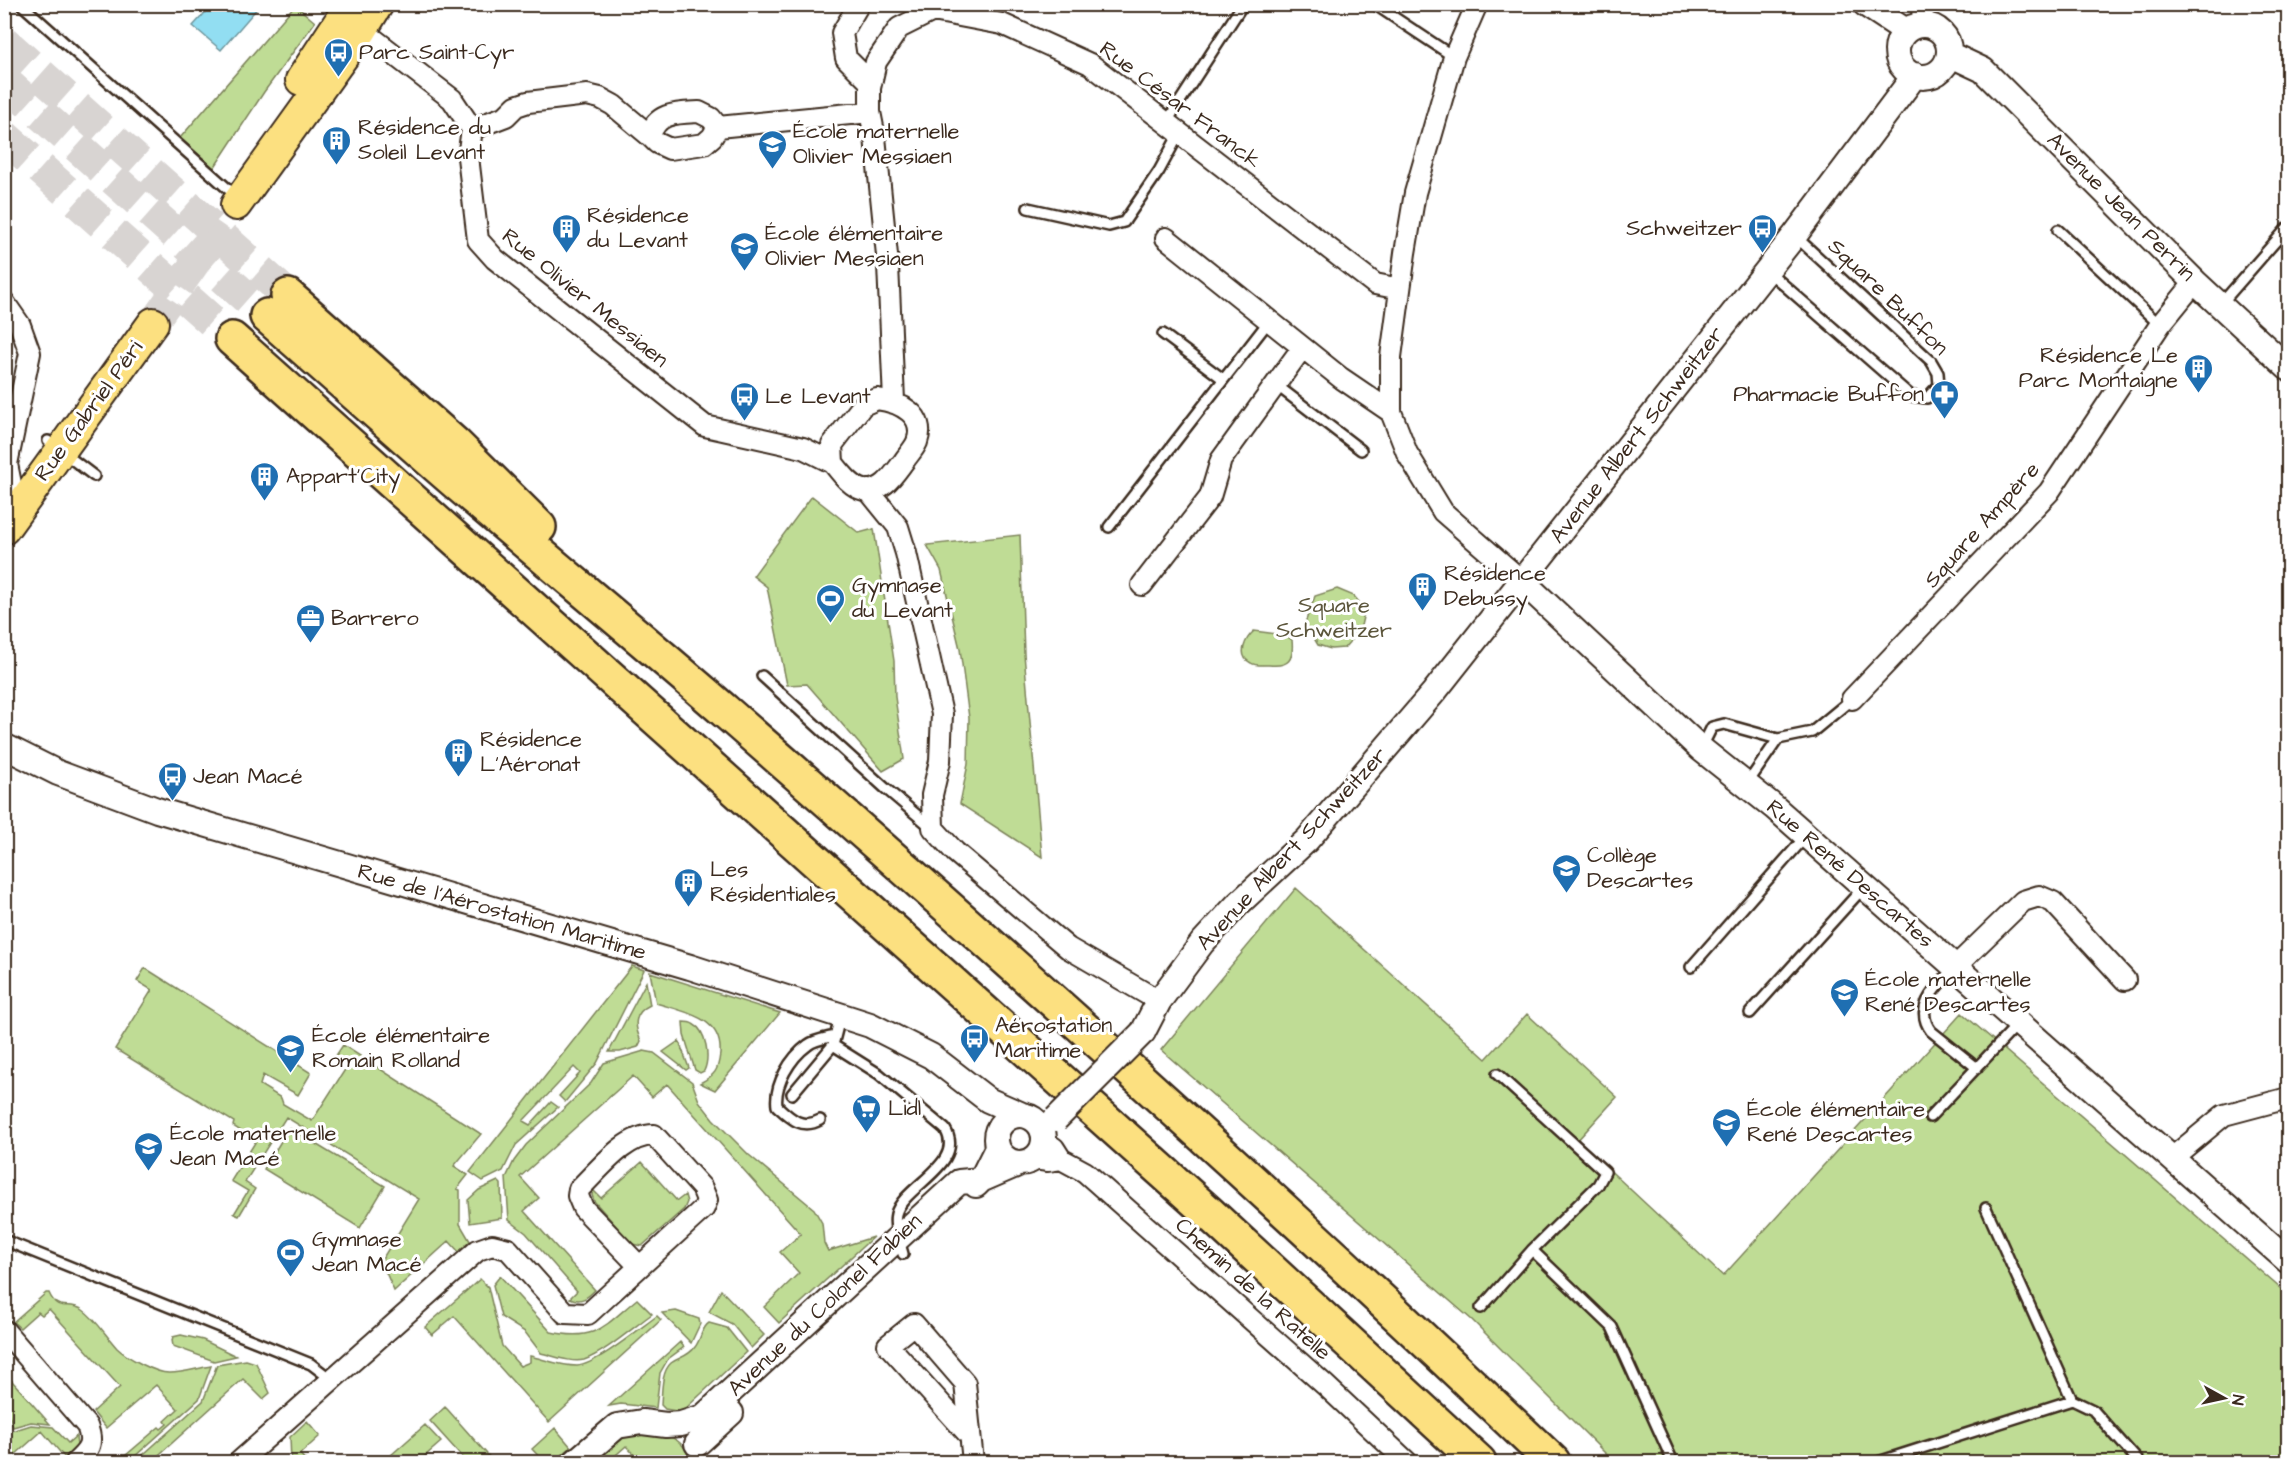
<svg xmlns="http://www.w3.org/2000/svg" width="2293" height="1467" viewBox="0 0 2293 1467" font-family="'Architects Daughter',sans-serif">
  <rect width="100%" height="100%" fill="#fff"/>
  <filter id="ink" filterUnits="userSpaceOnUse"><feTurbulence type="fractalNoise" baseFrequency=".0167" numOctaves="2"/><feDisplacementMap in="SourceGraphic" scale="12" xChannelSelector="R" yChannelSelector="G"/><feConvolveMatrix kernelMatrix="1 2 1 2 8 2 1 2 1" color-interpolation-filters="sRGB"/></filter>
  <g filter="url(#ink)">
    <path fill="#bfdc95" stroke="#7d835a" stroke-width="1.5" d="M295,5L315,22L264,92L214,168L180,138Z
      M812,496L859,533L874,529L894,661L895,697L904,759L883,771L807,684L787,685L767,587L753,576Z
      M1020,535L1024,654L1042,857L960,804L968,764L969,718L960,649L941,570L927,545Z
      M1337,589L1354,596L1365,609L1360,630L1344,648L1331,649L1318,645L1305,623L1315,596Z
      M1254,631L1285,635L1292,640C1294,660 1289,667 1269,665C1264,665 1255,666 1251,663C1236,656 1246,638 1254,631Z
      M1296,888L1486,1059L1527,1014L1617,1097L1576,1142L1601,1162L1723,1276L1962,1013L2288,1295V1462H1614L1472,1320L1161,1050Z
      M632,966L644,970L597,1063L565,1102L559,1096L580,1073L574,1067L523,1121L530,1125L551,1102L558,1107L516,1145L503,1171L483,1181L470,1172Z
      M145,968L311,1073L298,1095L263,1075L260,1085L281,1098L283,1104L312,1121L348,1065L335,1057L343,1045L481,1134L454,1166L468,1175L457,1189L460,1190V1224L470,1241L459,1252L449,1241L394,1291L381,1261L419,1199L286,1117L245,1182L255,1189L239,1216L234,1214L248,1191L231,1181L256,1141L233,1126L234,1122L115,1049L152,990L137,981Z
      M650,972L780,1013L715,1090L700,1083C715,1075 718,1071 720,1054C723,1017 684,1012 656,1003Z
      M646,982L650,1005C633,1013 634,1026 641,1041L638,1047L620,1052H609Z
      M683,1022C686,1022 690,1022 693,1024C707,1031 710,1058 704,1071L700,1073L695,1070L684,1035Z
      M679,1041L689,1068L686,1070L663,1052Z
      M644,1051L654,1053L692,1082L699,1101L713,1119L749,1155L814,1209L822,1223L824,1243L828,1251L873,1237L779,1323L764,1307L799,1273L780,1252L801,1234L667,1084L652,1097L633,1076L520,1177L539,1198L524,1211L595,1290C587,1298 581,1303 570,1298L577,1291L526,1233L509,1220L506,1178L514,1161L526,1145L591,1083L604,1063Z
      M289,1128L385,1186L360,1228L264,1169Z
      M642,1162L677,1201L685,1195L687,1202L684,1209L642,1246L632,1244L594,1201L592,1195L593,1190L601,1198Z
      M498,1181L501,1184L502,1218L470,1223L468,1200L479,1190Z
      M500,1276L551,1332C597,1342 605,1325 637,1299L652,1314C635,1326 603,1354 584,1360C571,1363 554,1356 541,1353L525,1332L501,1317L493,1285Z
      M480,1279L488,1287L502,1346L520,1366L530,1362V1356C546,1360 561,1366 577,1366C596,1365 640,1328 657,1316L661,1320L549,1422L454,1316L432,1335L425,1327Z
      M721,1290L764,1335L751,1348L732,1324L709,1312Z
      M46,1293H49C58,1314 69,1300 83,1310C96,1319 106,1336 117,1348C126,1357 157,1374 170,1373C183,1373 198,1368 211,1366L199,1399L134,1457L126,1459L125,1456L159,1427L161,1429L167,1424L165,1421L178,1409L156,1385L106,1428L93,1412L120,1387L49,1309L42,1315L38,1312L20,1328L13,1322Z
      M676,1311L699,1319L700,1324L691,1343L662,1313Z
      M709,1323L727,1328L746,1352L685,1409L681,1412L665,1409L661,1405C662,1392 661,1372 671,1363C679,1357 688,1357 695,1347C701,1340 701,1328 709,1323Z
      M181,1335L203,1340L236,1356L214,1361L173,1346L172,1340L173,1337Z
      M680,1342L684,1347L668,1359L660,1373L656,1408L621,1404L609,1406Z
      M246,1360L256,1363L270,1393L263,1399L243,1379L151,1462H135L203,1401L217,1365Z
      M5,1373L50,1424L31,1422L13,1427L5,1403Z
      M445,1407L448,1410L494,1462H467L430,1421Z
      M307,1421L320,1436L300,1454L307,1462H291L290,1437Z
      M31,1425L53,1427L68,1443L76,1436L77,1446L65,1458L42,1431L7,1462H5V1438L12,1431Z
      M425,1425L441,1442L418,1462H396L390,1456Z
      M555,1428L571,1447L554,1462H544L532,1449Z
      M627,1433C656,1433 681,1430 692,1462H641L626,1446L608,1462H582Z"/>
    <path fill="#92def2" stroke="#6f969d" stroke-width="1.5" d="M212,5V4L260,5L221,50L193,26Z"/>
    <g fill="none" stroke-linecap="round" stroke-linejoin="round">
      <path stroke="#d8d4d2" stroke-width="30" stroke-dasharray="30 15" stroke-linecap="butt" d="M153,323L236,205"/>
      <path stroke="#d8d4d2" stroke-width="33" stroke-dasharray="33 16" stroke-linecap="butt" d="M4,42L288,296
        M4,81L267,316
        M4,136L232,339"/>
      <defs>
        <path id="service" d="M21,4L228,189
          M1374,4L1454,57
          M1166,123L1243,4
          M1028,208L1109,226L1124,222L1159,171L1179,134
          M2058,230L2160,325
          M1769,272L1911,396L1927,398L1939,385L1938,373L1931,361L1795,236
          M2220,305L2288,227
          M1163,334L1223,379
          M1275,384L1361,450
          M48,441L94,476
          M1109,527L1269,321
          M762,676L885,788L931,827
          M1778,739L1812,732L1852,699
          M1701,749L1712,727L1724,724L1778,739L1747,784
          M1691,967L1806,836
          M1955,967C1939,985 1912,1006 1931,1031L1977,1068
          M1750,1013L1863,888
          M840,1018L833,1045L879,1074L945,1129C967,1164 903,1186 896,1214C893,1226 900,1243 903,1254
          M792,1094L833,1045
          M1930,1117L2019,1023
          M820,1120C802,1130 790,1118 777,1106C774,1085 790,1058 808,1045C814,1040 827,1038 835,1036
          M1986,1208L2072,1400L2093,1410L2139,1462
          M4,1240L311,1364L332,1380
          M1532,1250L1612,1327L1673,1462
          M1481,1308L1532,1250L1598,1185L1605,1172L1497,1074
          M1878,1462L2072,1400"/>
        <path id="minor" d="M859,4L842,33L846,58L871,83
          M1477,4L1454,57L1415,193L1405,253L1391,357V412L1407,453L1443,512L1522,581
          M1922,4L1923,25
          M362,30L452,99L472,129L468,157L478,240L495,259L705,426L803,448L833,463
          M699,112L711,118L718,127L712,137L704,144L670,149L657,143L650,136C656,112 678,113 699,112Z
          M718,127L870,112
          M472,129L506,116L516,106L528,102L587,95L600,98L613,105L650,136
          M1166,238L1341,378L1391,412
          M4,302L20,325L30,353L7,464L12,489L25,499
          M877,399C900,402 927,415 917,442C914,449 908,455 904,461C894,474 883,493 864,490C851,487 841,473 833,463L832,445L863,405Z
          M894,401L888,265L875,137L870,112V88L876,62L899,28L933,11L1002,24L1090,64L1375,284L1400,289
          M868,490L898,527L906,553L942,714L940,761L932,795L933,828L955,852L1068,948L1159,1001
          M1142,585L1210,497L1221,460L1302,348
          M1852,699L2049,492L2160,325L2195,282
          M1956,966L2023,901L2039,896L2053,902L2125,980
          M1044,1141L1054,1148L1061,1159L1085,1172L1325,1385L1407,1462
          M2172,1158L2224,1115L2288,1098
          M1034,1159L1048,1161L1061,1159
          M4,1330L87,1426C94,1444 89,1450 76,1462
          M970,1436L888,1345L914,1324L965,1383L973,1462
          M239,1462L478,1250L492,1245L508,1249L565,1313L588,1314L704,1208L707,1200L702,1188L654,1135C625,1135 600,1169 579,1189L578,1196L583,1208L639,1266"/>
        <path id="tertiary" d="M1865,4L1906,31
          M1897 51a26 26 0 1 1 52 0a26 26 0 1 1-52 0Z
          M1949,54L1983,70L2195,282L2288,368
          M1522,581L1701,749L1774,807L2288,1261
          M4,746L58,773L157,810L690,967L870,1025L931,1056L988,1100L1020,1114
          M1143,1032L1159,1001L1202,943L1237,905L1307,840L1434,692L1795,235L1915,75
          M996 1139a24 24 0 1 1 48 0a24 24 0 1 1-48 0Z
          M976,1185L981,1180L997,1148
          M697,1444L731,1413
          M575,1462L617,1426L642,1422L666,1425L681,1424L703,1417L959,1182L981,1180L1018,1164"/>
        <path id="primary" d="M301,80L351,4
          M236,205L362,30L378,4
          M4,529L153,323"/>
        <path id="motorway" d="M288,296L455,444L539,527
          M267,316C323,365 379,415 436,465C531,548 630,628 726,712C1006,956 1284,1205 1553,1462
          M232,339L1208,1212L1479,1462"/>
      </defs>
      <use href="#service" stroke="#3b2a1e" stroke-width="14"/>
      <use href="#minor" stroke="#3b2a1e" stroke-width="24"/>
      <use href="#tertiary" stroke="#3b2a1e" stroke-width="28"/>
      <use href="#primary" stroke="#3b2a1e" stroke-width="34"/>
      <use href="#motorway" stroke="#3b2a1e" stroke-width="38"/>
      <use href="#service" stroke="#fff" stroke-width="9"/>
      <use href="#minor" stroke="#fff" stroke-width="20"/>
      <use href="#tertiary" stroke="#fff" stroke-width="24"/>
      <use href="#primary" stroke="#fce080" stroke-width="30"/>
      <use href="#motorway" stroke="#fce080" stroke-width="33"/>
      <defs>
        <path id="tertiary-bridge" d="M1056,1119L1143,1032"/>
      </defs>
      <use href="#tertiary-bridge" stroke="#3b2a1e" stroke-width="28" stroke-linecap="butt"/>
      <use href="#tertiary-bridge" stroke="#fff" stroke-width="24"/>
    </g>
  </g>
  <defs>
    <symbol id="bus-pin" viewBox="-11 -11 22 30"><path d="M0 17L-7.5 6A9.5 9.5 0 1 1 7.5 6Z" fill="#1f6fb2" stroke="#fff"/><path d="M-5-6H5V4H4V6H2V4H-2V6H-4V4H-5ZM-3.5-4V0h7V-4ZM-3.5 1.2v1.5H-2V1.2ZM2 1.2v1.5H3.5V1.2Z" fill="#fff"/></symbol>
    <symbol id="building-pin" viewBox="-11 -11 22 30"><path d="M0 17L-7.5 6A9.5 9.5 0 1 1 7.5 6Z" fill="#1f6fb2" stroke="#fff"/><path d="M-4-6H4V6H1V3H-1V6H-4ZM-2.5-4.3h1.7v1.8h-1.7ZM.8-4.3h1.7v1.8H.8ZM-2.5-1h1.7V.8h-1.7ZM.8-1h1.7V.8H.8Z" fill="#fff"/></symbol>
    <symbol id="school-pin" viewBox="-11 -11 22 30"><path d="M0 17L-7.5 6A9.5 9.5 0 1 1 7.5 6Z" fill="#1f6fb2" stroke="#fff"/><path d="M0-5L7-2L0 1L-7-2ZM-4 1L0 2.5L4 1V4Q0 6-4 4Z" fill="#fff"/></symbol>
    <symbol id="pharmacy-pin" viewBox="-11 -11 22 30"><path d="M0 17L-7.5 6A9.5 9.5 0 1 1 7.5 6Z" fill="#1f6fb2" stroke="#fff"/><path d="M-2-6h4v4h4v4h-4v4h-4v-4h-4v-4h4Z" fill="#fff"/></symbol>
    <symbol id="stadium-pin" viewBox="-11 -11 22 30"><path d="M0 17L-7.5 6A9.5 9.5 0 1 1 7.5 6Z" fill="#1f6fb2" stroke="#fff"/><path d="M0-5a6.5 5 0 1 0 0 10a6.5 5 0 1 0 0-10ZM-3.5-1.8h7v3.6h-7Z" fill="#fff"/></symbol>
    <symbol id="office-pin" viewBox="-11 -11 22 30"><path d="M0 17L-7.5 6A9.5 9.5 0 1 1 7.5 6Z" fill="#1f6fb2" stroke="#fff"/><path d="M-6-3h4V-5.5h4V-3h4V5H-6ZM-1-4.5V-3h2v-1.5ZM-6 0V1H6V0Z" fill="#fff"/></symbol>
    <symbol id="supermarket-pin" viewBox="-11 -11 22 30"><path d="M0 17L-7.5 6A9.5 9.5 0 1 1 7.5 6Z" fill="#1f6fb2" stroke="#fff"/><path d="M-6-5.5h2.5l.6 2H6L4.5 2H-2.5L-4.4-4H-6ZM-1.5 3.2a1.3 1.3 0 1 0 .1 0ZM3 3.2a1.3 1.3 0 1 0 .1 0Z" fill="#fff"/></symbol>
  </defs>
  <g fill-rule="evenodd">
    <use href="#bus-pin" x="322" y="36" width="33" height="45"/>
    <use href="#building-pin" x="320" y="124" width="33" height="45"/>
    <use href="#school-pin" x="756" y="128" width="33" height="45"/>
    <use href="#building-pin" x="550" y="212" width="33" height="45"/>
    <use href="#bus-pin" x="1746" y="212" width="33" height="45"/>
    <use href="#school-pin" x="728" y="230" width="33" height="45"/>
    <use href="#building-pin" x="2182" y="352" width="33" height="45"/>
    <use href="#pharmacy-pin" x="1928" y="378" width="33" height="45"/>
    <use href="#bus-pin" x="728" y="380" width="33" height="45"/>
    <use href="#building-pin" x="248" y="460" width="33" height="45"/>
    <use href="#building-pin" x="1406" y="570" width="33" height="45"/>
    <use href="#stadium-pin" x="814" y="582" width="33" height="45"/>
    <use href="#office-pin" x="294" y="602" width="33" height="45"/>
    <use href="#building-pin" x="442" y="736" width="33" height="45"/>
    <use href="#bus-pin" x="156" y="760" width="33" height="45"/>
    <use href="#school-pin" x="1550" y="852" width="33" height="45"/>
    <use href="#building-pin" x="672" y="866" width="33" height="45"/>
    <use href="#school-pin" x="1828" y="976" width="33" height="45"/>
    <use href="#bus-pin" x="958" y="1022" width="33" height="45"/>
    <use href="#school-pin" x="274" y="1032" width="33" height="45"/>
    <use href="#supermarket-pin" x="850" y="1092" width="33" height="45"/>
    <use href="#school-pin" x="1710" y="1106" width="33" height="45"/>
    <use href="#school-pin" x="132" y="1130" width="33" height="45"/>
    <use href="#stadium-pin" x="274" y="1236" width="33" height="45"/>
  </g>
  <g text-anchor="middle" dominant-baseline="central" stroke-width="6" stroke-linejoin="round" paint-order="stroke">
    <g font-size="22" fill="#3b2a1e" stroke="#fff" text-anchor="start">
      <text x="359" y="52">Parc Saint-Cyr</text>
      <text x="358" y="127">Résidence du<tspan x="358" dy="25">Soleil Levant</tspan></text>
      <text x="793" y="131">École maternelle<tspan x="793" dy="25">Olivier Messiaen</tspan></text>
      <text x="587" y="215">Résidence<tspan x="587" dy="25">du Levant</tspan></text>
      <text x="1742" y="228" text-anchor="end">Schweitzer</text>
      <text x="765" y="233">École élémentaire<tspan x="765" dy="25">Olivier Messiaen</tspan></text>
      <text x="2178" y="355" text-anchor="end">Résidence Le<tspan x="2178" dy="25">Parc Montaigne</tspan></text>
      <text x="1924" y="394" text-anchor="end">Pharmacie Buffon</text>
      <text x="765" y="396">Le Levant</text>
      <text x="286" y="476">Appart’City</text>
      <text x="1444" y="573">Résidence<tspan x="1444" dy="25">Debussy</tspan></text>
      <text x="852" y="585">Gymnase<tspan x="852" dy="25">du Levant</tspan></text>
      <text x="331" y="618">Barrero</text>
      <text x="480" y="739">Résidence<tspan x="480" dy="25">L'Aéronat</tspan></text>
      <text x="193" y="776">Jean Macé</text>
      <text x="1587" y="855">Collège<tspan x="1587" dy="25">Descartes</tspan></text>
      <text x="710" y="869">Les<tspan x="710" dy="25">Résidentiales</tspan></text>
      <text x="1865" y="979">École maternelle<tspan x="1865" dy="25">René Descartes</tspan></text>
      <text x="995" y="1025">Aérostation<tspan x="995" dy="25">Maritime</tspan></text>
      <text x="312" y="1035">École élémentaire<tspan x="312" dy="25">Romain Rolland</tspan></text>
      <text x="888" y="1108">Lidl</text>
      <text x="1747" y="1109">École élémentaire<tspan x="1747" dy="25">René Descartes</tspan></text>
      <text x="170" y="1133">École maternelle<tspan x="170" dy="25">Jean Macé</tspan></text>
      <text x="312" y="1239">Gymnase<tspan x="312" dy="25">Jean Macé</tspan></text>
    </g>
    <g font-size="22" fill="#3b2a1e" stroke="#fff">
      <text transform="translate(1180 105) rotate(37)">Rue César Franck</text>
      <text transform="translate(2121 207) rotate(45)">Avenue Jean Perrin</text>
      <text transform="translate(1888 297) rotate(44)">Square Buffon</text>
      <text transform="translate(585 298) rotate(39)">Rue Olivier Messiaen</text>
      <text transform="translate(89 411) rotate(-54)">Rue Gabriel Péri</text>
      <text transform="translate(1637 435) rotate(-52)">Avenue Albert Schweitzer</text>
      <text transform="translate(1982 525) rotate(-48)">Square Ampère</text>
      <text transform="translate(1292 849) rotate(-47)">Avenue Albert Schweitzer</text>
      <text transform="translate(1850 874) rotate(41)">Rue René Descartes</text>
      <text transform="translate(502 912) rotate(16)">Rue de l'Aérostation Maritime</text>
      <text transform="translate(1253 1289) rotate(42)">Chemin de la Ratelle</text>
      <text transform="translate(825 1305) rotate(-43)">Avenue du Colonel Fabien</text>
    </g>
    <g font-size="22" fill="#5c563c" stroke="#fff">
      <text x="1334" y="605">Square<tspan x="1334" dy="25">Schweitzer</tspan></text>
    </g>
  </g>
  <rect width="2293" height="1467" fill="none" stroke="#fff" stroke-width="24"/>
  <rect x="12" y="12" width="2269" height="1443" fill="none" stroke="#3b2a1e" stroke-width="2" filter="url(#ink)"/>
  <g transform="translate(2224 1398) rotate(98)" stroke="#ffffff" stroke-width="4.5" paint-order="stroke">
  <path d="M0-4.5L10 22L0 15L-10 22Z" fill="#3b2a1e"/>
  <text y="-9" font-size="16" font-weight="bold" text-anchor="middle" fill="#3b2a1e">N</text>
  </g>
</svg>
